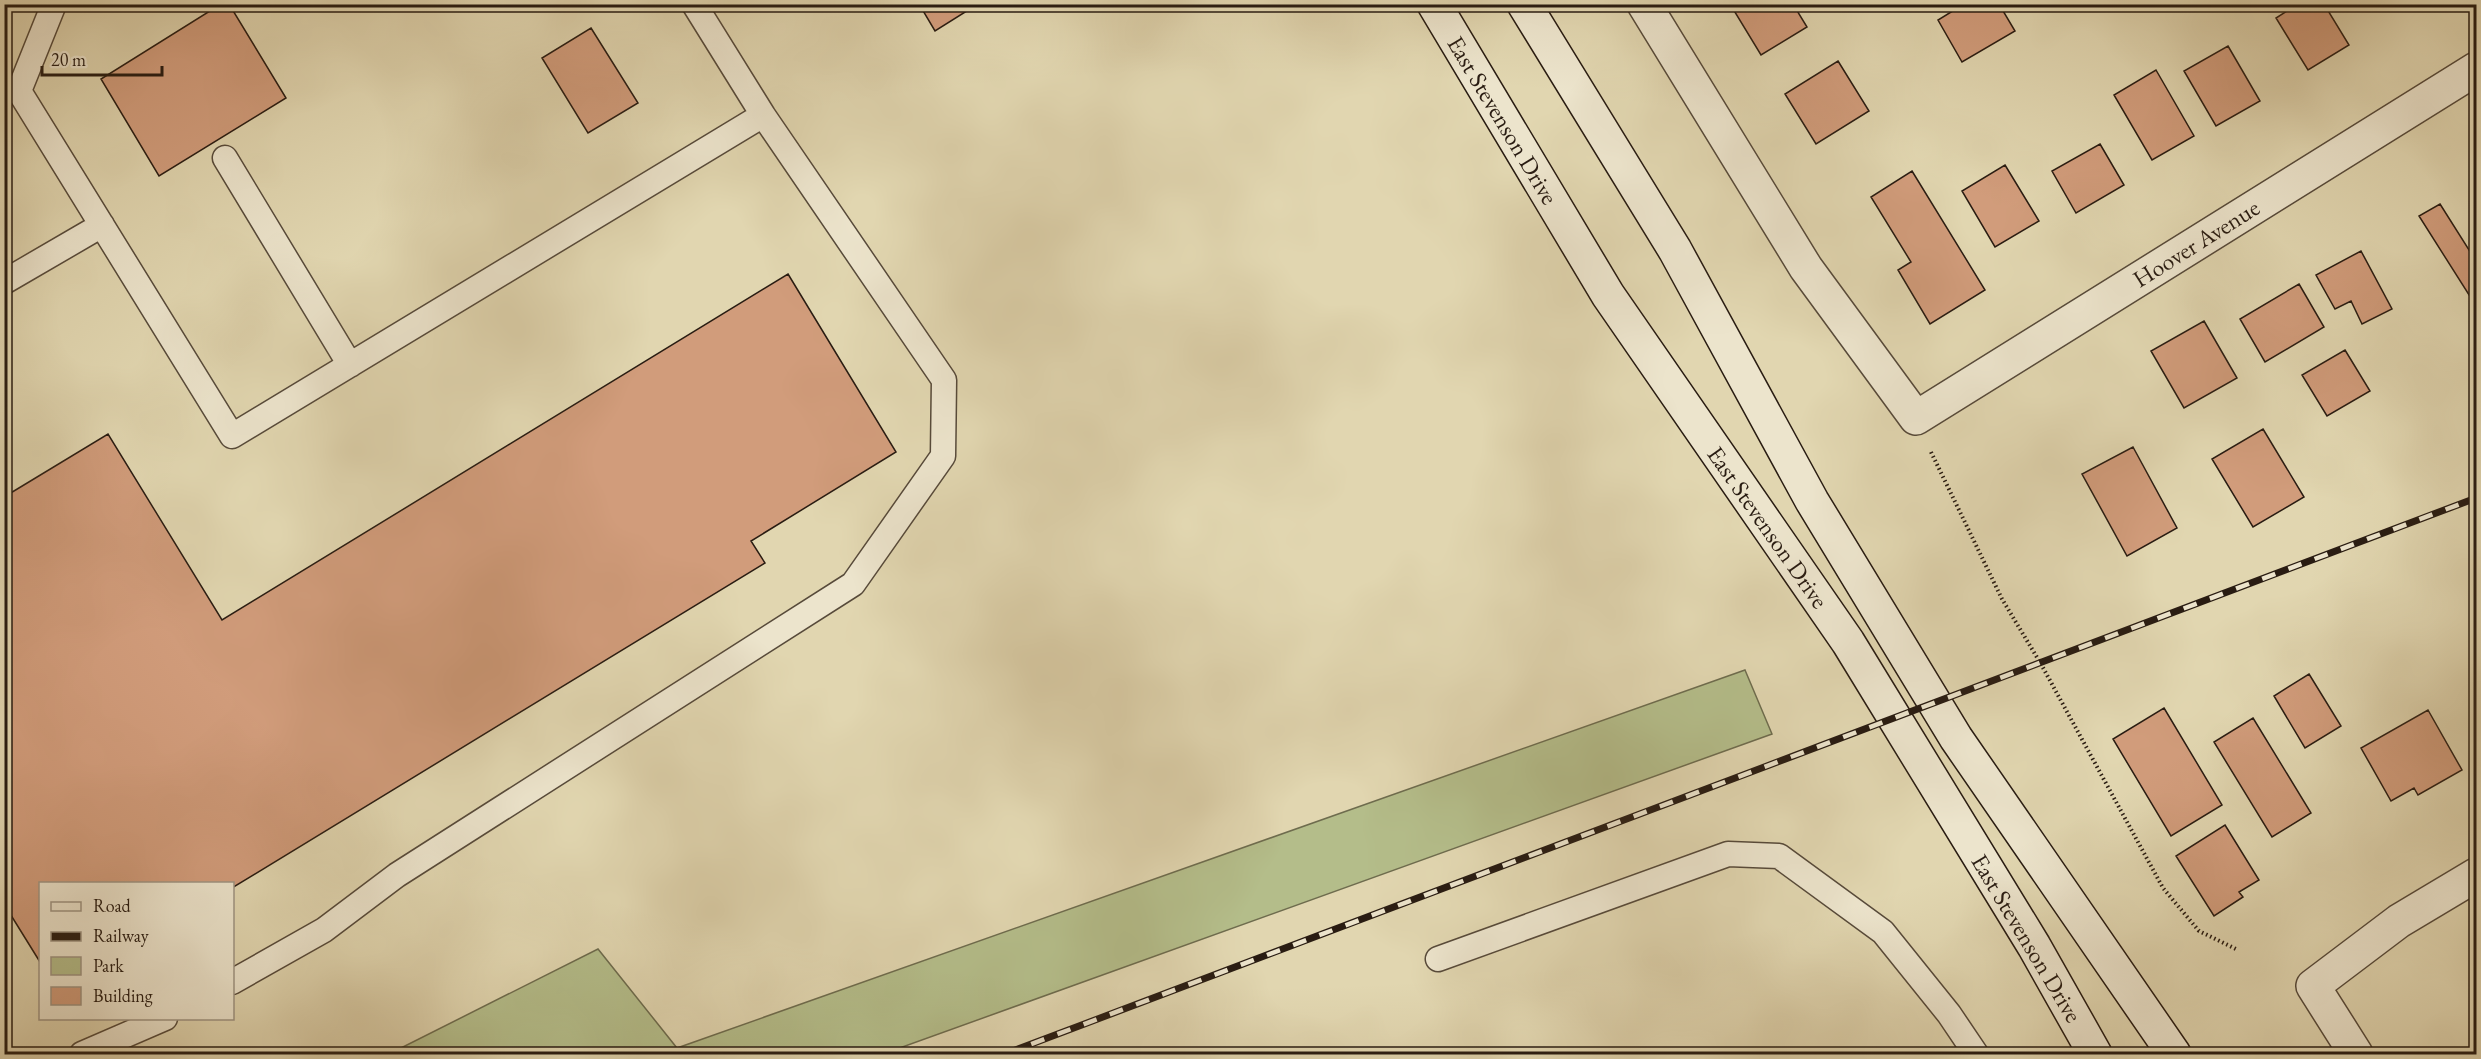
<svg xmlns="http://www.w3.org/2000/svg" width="2481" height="1059" viewBox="0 0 2481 1059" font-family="'EB Garamond',serif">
  <rect width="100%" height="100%" fill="#e1d6b0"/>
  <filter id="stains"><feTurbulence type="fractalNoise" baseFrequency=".00333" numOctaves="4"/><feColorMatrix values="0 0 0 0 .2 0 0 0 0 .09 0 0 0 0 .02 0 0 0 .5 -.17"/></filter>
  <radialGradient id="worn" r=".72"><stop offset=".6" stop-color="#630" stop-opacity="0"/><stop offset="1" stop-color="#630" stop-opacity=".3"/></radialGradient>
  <path fill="#b4bd8a" stroke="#6e6c4e" stroke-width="1.5" d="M1745,670L1772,734L883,1054H389L598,949L677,1048Z"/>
  <path fill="#d19c7b" stroke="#291c12" stroke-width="1.5" d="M221,4H229L286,98L159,176L101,79Z
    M919,4H978L935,31Z
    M1730,4H1793L1807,27L1761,55Z
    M1964,4H1999L2015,31L1962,62L1938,20Z
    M2298,4H2324L2349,45L2308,70L2276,18Z
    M591,28L638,103L588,133L542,58Z
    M2228,46L2260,101L2216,126L2184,71Z
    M1838,61L1869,111L1816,144L1785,94Z
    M2156,70L2194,136L2152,160L2114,95Z
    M2100,144L2124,185L2076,213L2052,171Z
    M2005,165L2039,221L1995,247L1962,191Z
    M1912,171L1985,290L1930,324L1898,270L1911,262L1871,197Z
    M2440,204L2476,261V295L2471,298L2419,216Z
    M2361,251L2392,309L2362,324L2351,301L2335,309L2316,275Z
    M788,274L896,452L751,541L765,563L232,888V884H40V962L4,904V497L108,434L222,620Z
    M2299,284L2324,327L2265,362L2240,319Z
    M2204,321L2237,378L2184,408L2151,351Z
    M2345,350L2370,391L2327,416L2302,375Z
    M2263,429L2304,497L2253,527L2212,459Z
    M2133,447L2177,528L2127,556L2082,474Z
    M2309,674L2341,726L2305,748L2274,696Z
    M2164,708L2222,805L2171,836L2113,739Z
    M2428,710L2462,770L2418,795L2414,788L2391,801L2361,748Z
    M2253,718L2311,813L2272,837L2214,742Z
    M2225,825L2259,880L2239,892L2243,897L2214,916L2176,856Z"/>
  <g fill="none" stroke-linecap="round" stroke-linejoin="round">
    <defs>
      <path id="service" d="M54,4L19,91L232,436L763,115L694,4
        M225,158L350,365
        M4,282L102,225
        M1438,959L1728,854L1779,856L1883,932L1949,1014L1976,1054
        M232,982L324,930L397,875L853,584L943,456L944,380L763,115
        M82,1054L165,1018"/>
      <path id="minor" d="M1644,4L1806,268L1916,418L2476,69
        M2356,1054L2313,986L2399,921L2476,875"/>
      <path id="secondary" d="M1434,4L1608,295L1848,642L2034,946L2095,1054
        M1524,4L1675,250L1812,501L1956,738L2174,1054"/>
    </defs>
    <use href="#service" stroke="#574a3a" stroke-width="27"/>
    <use href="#minor" stroke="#574a3a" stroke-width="36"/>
    <use href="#secondary" stroke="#291c12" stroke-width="36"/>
    <path stroke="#291c12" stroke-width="4" stroke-dasharray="1.5 3" stroke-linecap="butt" d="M1931,452L2002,599L2041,664L2163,888L2199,931L2236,949"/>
    <use href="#service" stroke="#ece4cc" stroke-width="24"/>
    <use href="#minor" stroke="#ece4cc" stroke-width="33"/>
    <use href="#secondary" stroke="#ece4cc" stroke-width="33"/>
    <defs>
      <path id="rail" d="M1005,1054L2476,498"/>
    </defs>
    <use href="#rail" stroke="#291c12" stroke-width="7"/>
    <use href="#rail" stroke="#ece4cc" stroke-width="4.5" stroke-dasharray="14" stroke-linecap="butt"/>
  </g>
  <g text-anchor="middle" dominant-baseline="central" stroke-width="6" stroke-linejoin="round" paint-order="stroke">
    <g font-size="24" fill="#291c12" stroke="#ece4cc">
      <text transform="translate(1503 120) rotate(59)">East Stevenson Drive</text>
      <text transform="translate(2196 243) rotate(-32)">Hoover Avenue</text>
      <text transform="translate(1768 527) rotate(55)">East Stevenson Drive</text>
      <text transform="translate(2027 938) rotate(59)">East Stevenson Drive</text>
    </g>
  </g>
  <rect width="2481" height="1059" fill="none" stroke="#e1d6b0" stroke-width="24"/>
  <rect x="6" y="6" width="2469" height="1047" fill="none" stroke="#291c12" stroke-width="3"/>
  <rect x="12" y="12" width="2457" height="1035" fill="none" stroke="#291c12" stroke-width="1.5"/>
  <rect x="39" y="882" width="195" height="138" fill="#ece4cc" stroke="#9e9482" stroke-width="1.5"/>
  <rect x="51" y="902" width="30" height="9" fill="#ece4cc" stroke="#9e9482" stroke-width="1.5"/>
  <text x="93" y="912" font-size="18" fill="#291c12">Road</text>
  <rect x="51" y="932" width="30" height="9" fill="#291c12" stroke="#9e9482" stroke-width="1.5"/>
  <text x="93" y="942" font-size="18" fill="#291c12">Railway</text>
  <rect x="51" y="957" width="30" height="18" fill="#b4bd8a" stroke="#9e9482" stroke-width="1.5"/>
  <text x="93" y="972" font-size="18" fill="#291c12">Park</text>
  <rect x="51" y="987" width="30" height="18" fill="#d19c7b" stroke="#9e9482" stroke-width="1.5"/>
  <text x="93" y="1002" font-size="18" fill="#291c12">Building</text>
  <path d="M42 66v9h120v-9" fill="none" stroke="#291c12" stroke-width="3"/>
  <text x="51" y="66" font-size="18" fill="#291c12" stroke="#ece4cc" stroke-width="4.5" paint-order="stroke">20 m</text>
  <rect width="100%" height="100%" filter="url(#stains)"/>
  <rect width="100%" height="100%" fill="url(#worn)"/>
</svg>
